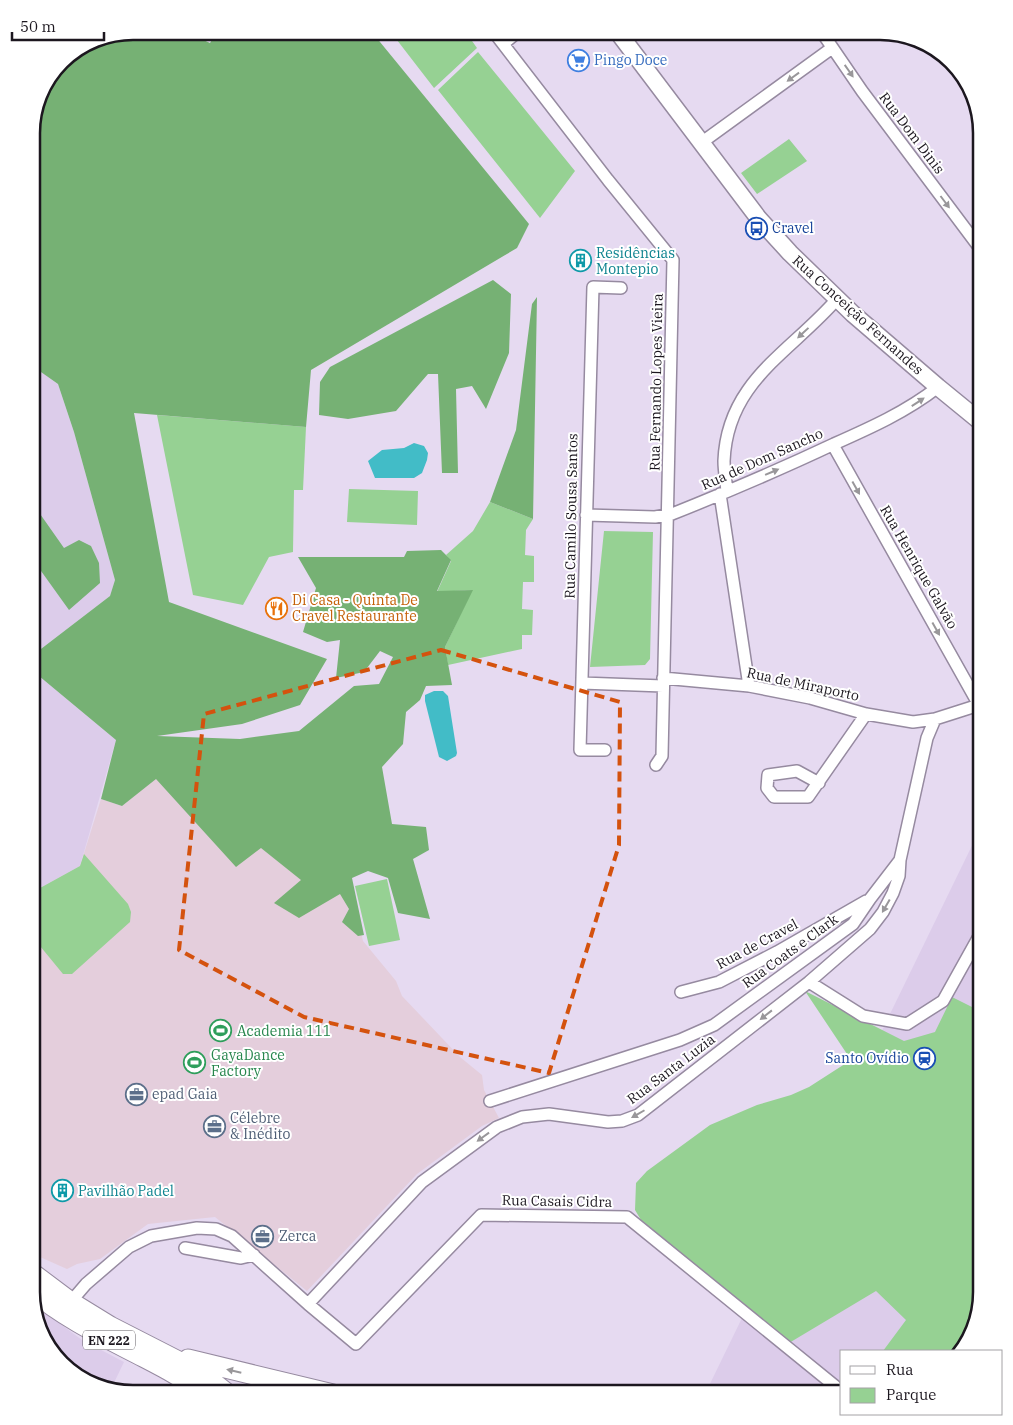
<svg xmlns="http://www.w3.org/2000/svg" width="1013" height="1425" viewBox="0 0 1013 1425" font-family="'IBM Plex Serif',serif">
  <rect width="100%" height="100%" fill="#e6daf1"/>
  <path fill="#e4cedc" d="M156,778L253,838L326,864L359,924L363,941L396,981L402,996L460,1057L482,1075L484,1090L499,1118L482,1126L417,1174L307,1291L215,1217L148,1224L100,1259L77,1264L67,1269L31,1253V893L80,866L101,799L122,806Z"/>
  <path fill="#dcccea" d="M31,365L58,384L74,432L115,580L110,596L37,652L33,671L116,740L80,866L31,893Z
    M982,825V1292L968,1343L960,1351H842V1394H705Z
    M35,1305L82,1340L124,1362L111,1389L82,1380L45,1343Z"/>
  <path fill="#96d193" d="M390,31H465L477,48L434,88Z
    M478,52L575,171L540,218L438,90Z
    M789,139L807,161L757,194L741,173Z
    M157,415L306,427L303,490H294L293,552L269,557L243,605L193,595Z
    M349,489L418,491L417,525L347,522Z
    M490,502L533,519L526,530L525,555L534,556V582H523L522,609L533,610L532,635H522V649L448,665L445,647L472,590L437,592L451,561L446,555L473,531Z
    M604,531L653,532L650,659L645,665L590,667Z
    M84,854L128,904L131,912L130,922L72,974H63L31,935V893L80,866Z
    M387,879L400,940L369,946L355,886Z
    M805,991L904,1041L935,1032L952,997L982,1012V1292L969,1338L958,1351H883L906,1320L876,1291L789,1343L641,1220L635,1210L636,1183L647,1171L710,1125L757,1105L791,1095L809,1087L851,1060Z"/>
  <path fill="#76b174" d="M133,31H184L210,43L217,31H371L529,224L517,248L311,370L306,427L134,413L169,602L327,659L300,705L242,724L157,736L240,739L299,731L354,686L379,684L393,657L380,651L364,672L336,678L340,640L327,642L303,632L316,588L298,557H404L407,551L441,550L451,560L437,591L473,590L445,647L452,685L426,686L420,700L406,712L403,744L382,767L392,824L426,827L429,850L413,859L430,919L398,913L388,878L368,871L352,878L364,935L358,936L342,922L349,909L340,894L299,918L274,903L301,880L261,848L236,867L156,779L122,806L101,799L116,740L33,671L37,652L110,596L115,580L74,432L58,384L31,365V126L42,88L66,57L95,39Z
    M493,280L511,294L509,353L486,409L472,386L456,389L458,473H442L438,374H428L396,411L348,419L319,415L320,382L330,367Z
    M537,297L533,519L490,502L516,430L532,304Z
    M31,501L64,548L79,540L91,546L99,563L100,583L69,610L31,557Z"/>
  <path fill="#42bcc7" d="M414,443L424,446L428,453L427,460L422,473L414,478H375L368,461L382,450L404,448Z
    M434,691H443L448,696L457,753L456,756L447,761L439,757L425,701V695Z"/>
  <g fill="none" stroke-linecap="round" stroke-linejoin="round">
    <defs>
      <path id="minor" d="M493,31L608,180L673,260L662,756L656,765
        M821,31L862,91L982,251
        M503,44L519,31
        M701,143L832,48
        M833,445L979,705
        M727,491C726,481 724,471 724,461C727,381 791,352 837,299
        M720,494L749,686
        M586,515L655,517L672,514C727,492 781,469 834,444C870,428 906,412 938,387
        M663,678L749,686L810,698L866,714L913,722L935,719L982,704
        M582,683L663,686
        M605,750H580L593,287L621,288
        M819,783L797,771L768,775L767,788L774,797H808L866,714
        M809,982L863,1016L907,1024L943,1001L982,931
        M681,992L719,982L777,952L866,901
        M490,1101L680,1040L714,1025L853,924L870,899L900,860
        M185,1248L241,1258L254,1255
        M308,1304L422,1182L497,1127L522,1117L549,1114L608,1122L622,1121L638,1115L809,982L870,929L883,912L893,893L899,876L900,860L927,738L935,719
        M68,1305L86,1284L129,1247L151,1236L197,1228L216,1229L232,1236L308,1304L356,1344L481,1215L627,1217L835,1386L840,1394"/>
      <path id="secondary" d="M617,31L759,219L790,253L853,314L938,387L982,423"/>
      <path id="primary" d="M31,1272L71,1302L110,1326L200,1372L228,1394
        M31,1290C63,1317 100,1335 137,1354C160,1366 183,1377 203,1394
        M188,1359L333,1394"/>
    </defs>
    <use href="#minor" stroke="#968aa0" stroke-width="14"/>
    <use href="#secondary" stroke="#968aa0" stroke-width="19"/>
    <use href="#primary" stroke="#968aa0" stroke-width="21"/>
    <use href="#minor" stroke="#fff" stroke-width="11"/>
    <use href="#secondary" stroke="#fff" stroke-width="16"/>
    <use href="#primary" stroke="#fff" stroke-width="19"/>
  </g>
  <defs><path id="oneway-solid" d="M-6-.8H1V-3.2L6.5 0L1 3.2V.8H-6Z" transform="scale(1.25)"/></defs>
  <g fill="#99979a">
    <use href="#oneway-solid" transform="translate(849 71) rotate(55)"/>
    <use href="#oneway-solid" transform="translate(793 77) rotate(144)"/>
    <use href="#oneway-solid" transform="translate(945 202) rotate(53)"/>
    <use href="#oneway-solid" transform="translate(803 333) rotate(137)"/>
    <use href="#oneway-solid" transform="translate(918 402) rotate(-33)"/>
    <use href="#oneway-solid" transform="translate(772 472) rotate(-23)"/>
    <use href="#oneway-solid" transform="translate(856 488) rotate(61)"/>
    <use href="#oneway-solid" transform="translate(936 629) rotate(61)"/>
    <use href="#oneway-solid" transform="translate(886 906) rotate(120)"/>
    <use href="#oneway-solid" transform="translate(766 1015) rotate(142)"/>
    <use href="#oneway-solid" transform="translate(638 1114) rotate(150)"/>
    <use href="#oneway-solid" transform="translate(483 1137) rotate(144)"/>
    <use href="#oneway-solid" transform="translate(234 1371) rotate(-167)"/>
  </g>
  <path fill="none" stroke="#d4520e" stroke-width="4" stroke-dasharray="10 6" stroke-linejoin="round" d="M441,650L620,702L619,845L549,1073L304,1017L179,950L204,714Z"/>
  <defs>
    <symbol id="supermarket-ring" viewBox="-11 -11 22 22"><circle r="9.5" fill="#fff" stroke="#3f7fe0" stroke-width="1.5"/><path d="M-6-5.5h2.5l.6 2H6L4.5 2H-2.5L-4.4-4H-6ZM-1.5 3.2a1.3 1.3 0 1 0 .1 0ZM3 3.2a1.3 1.3 0 1 0 .1 0Z" fill="#3f7fe0"/></symbol>
    <symbol id="bus-ring" viewBox="-11 -11 22 22"><circle r="9.5" fill="#fff" stroke="#1a4fb4" stroke-width="1.5"/><path d="M-5-6H5V4H4V6H2V4H-2V6H-4V4H-5ZM-3.5-4V0h7V-4ZM-3.5 1.2v1.5H-2V1.2ZM2 1.2v1.5H3.5V1.2Z" fill="#1a4fb4"/></symbol>
    <symbol id="building-ring" viewBox="-11 -11 22 22"><circle r="9.5" fill="#fff" stroke="#0f9aa8" stroke-width="1.5"/><path d="M-4-6H4V6H1V3H-1V6H-4ZM-2.5-4.3h1.7v1.8h-1.7ZM.8-4.3h1.7v1.8H.8ZM-2.5-1h1.7V.8h-1.7ZM.8-1h1.7V.8H.8Z" fill="#0f9aa8"/></symbol>
    <symbol id="restaurant-ring" viewBox="-11 -11 22 22"><circle r="9.5" fill="#fff" stroke="#e8710a" stroke-width="1.5"/><path d="M-5-6h1v4h1v-4h1v4h1v-4h1v5L-1.5 .5V6h-2V.5L-5-1ZM5-6V6H3V1.5H1.5Q1.5-4 5-6Z" fill="#e8710a"/></symbol>
    <symbol id="stadium-ring" viewBox="-11 -11 22 22"><circle r="9.5" fill="#fff" stroke="#2e9e5b" stroke-width="1.5"/><path d="M0-5a6.5 5 0 1 0 0 10a6.5 5 0 1 0 0-10ZM-3.5-1.8h7v3.6h-7Z" fill="#2e9e5b"/></symbol>
    <symbol id="station-ring" viewBox="-11 -11 22 22"><circle r="9.5" fill="#fff" stroke="#1a4fb4" stroke-width="1.5"/><path d="M-3-6H3Q5-6 5-4V2Q5 4 3 4L4.5 6H3L1.5 4h-3L-3 6H-4.5L-3 4Q-5 4-5 2V-4Q-5-6-3-6ZM-3.5-4v3h7v-3ZM-3.5 1v1.5H-2V1ZM2 1v1.5H3.5V1Z" fill="#1a4fb4"/></symbol>
    <symbol id="office-ring" viewBox="-11 -11 22 22"><circle r="9.5" fill="#fff" stroke="#5c6f8a" stroke-width="1.5"/><path d="M-6-3h4V-5.5h4V-3h4V5H-6ZM-1-4.5V-3h2v-1.5ZM-6 0V1H6V0Z" fill="#5c6f8a"/></symbol>
  </defs>
  <g fill-rule="evenodd">
    <use href="#supermarket-ring" x="566" y="48" width="25" height="25"/>
    <use href="#bus-ring" x="744" y="216" width="25" height="25"/>
    <use href="#building-ring" x="568" y="248" width="25" height="25"/>
    <use href="#restaurant-ring" x="264" y="596" width="25" height="25"/>
    <use href="#stadium-ring" x="208" y="1018" width="25" height="25"/>
    <use href="#station-ring" x="912" y="1046" width="25" height="25"/>
    <use href="#stadium-ring" x="182" y="1050" width="25" height="25"/>
    <use href="#office-ring" x="124" y="1082" width="25" height="25"/>
    <use href="#office-ring" x="202" y="1114" width="25" height="25"/>
    <use href="#building-ring" x="50" y="1178" width="25" height="25"/>
    <use href="#office-ring" x="250" y="1224" width="25" height="25"/>
  </g>
  <g text-anchor="middle" dominant-baseline="central" stroke-width="4" stroke-linejoin="round" paint-order="stroke">
    <rect fill="#fff" stroke="#605d62" stroke-width="1" x="83" y="1330.5" width="52" height="19" rx="4"/>
    <g font-size="12" font-weight="bold" fill="#1c171f">
      <text x="109" y="1340">EN 222</text>
    </g>
    <g font-size="14" fill="#366cbe" stroke="#fff" text-anchor="start">
      <text x="594" y="60">Pingo Doce</text>
    </g>
    <g font-size="14" fill="#1c171f" stroke="#fff">
      <text transform="translate(912 133) rotate(53)">Rua Dom Dinis</text>
      <text transform="translate(858 315) rotate(42)">Rua Conceição Fernandes</text>
      <text transform="translate(656 382) rotate(-89)">Rua Fernando Lopes Vieira</text>
      <text transform="translate(762 459) rotate(-24)">Rua de Dom Sancho</text>
      <text transform="translate(571 516) rotate(-89)">Rua Camilo Sousa Santos</text>
      <text transform="translate(919 567) rotate(60)">Rua Henrique Galvão</text>
      <text transform="translate(803 684) rotate(12)">Rua de Miraporto</text>
      <text transform="translate(757 944) rotate(-28)">Rua de Cravel</text>
      <text transform="translate(790 951) rotate(-36)">Rua Coats e Clark</text>
      <text transform="translate(671 1069) rotate(-37)">Rua Santa Luzia</text>
      <text transform="translate(557 1201) rotate(1)">Rua Casais Cidra</text>
    </g>
    <g font-size="14" fill="#164399" stroke="#fff" text-anchor="start">
      <text x="772" y="228">Cravel</text>
      <text x="909" y="1058" text-anchor="end">Santo Ovídio</text>
    </g>
    <g font-size="14" fill="#0d838f" stroke="#fff" text-anchor="start">
      <text x="596" y="253">Residências<tspan x="596" dy="16">Montepio</tspan></text>
      <text x="78" y="1191">Pavilhão Padel</text>
    </g>
    <g font-size="14" fill="#c56008" stroke="#fff" text-anchor="start">
      <text x="292" y="600">Di Casa - Quinta De<tspan x="292" dy="16">Cravel Restaurante</tspan></text>
    </g>
    <g font-size="14" fill="#27864d" stroke="#fff" text-anchor="start">
      <text x="237" y="1031">Academia 111</text>
      <text x="211" y="1055">GayaDance<tspan x="211" dy="16">Factory</tspan></text>
    </g>
    <g font-size="14" fill="#4e5e75" stroke="#fff" text-anchor="start">
      <text x="152" y="1094">epad Gaia</text>
      <text x="230" y="1118">Célebre<tspan x="230" dy="16">&amp; Inédito</tspan></text>
      <text x="279" y="1236">Zerca</text>
    </g>
  </g>
  <path d="M0 0H1013V1425H0ZM133 40H880A93 93 0 0 1 973 133V1292A93 93 0 0 1 880 1385H133A93 93 0 0 1 40 1292V133A93 93 0 0 1 133 40Z" fill="#fff" fill-rule="evenodd"/>
  <path fill="none" stroke="#1c171f" stroke-width="2.5" d="M133 40H880A93 93 0 0 1 973 133V1292A93 93 0 0 1 880 1385H133A93 93 0 0 1 40 1292V133A93 93 0 0 1 133 40Z"/>
  <rect x="840" y="1350" width="162" height="65" fill="#ffffff" stroke="#a4a2a5"/>
  <rect x="850" y="1366" width="25" height="8" fill="#ffffff" stroke="#a4a2a5"/>
  <text x="886" y="1375" font-size="15" fill="#1c171f">Rua</text>
  <rect x="850" y="1388" width="25" height="15" fill="#96d193" stroke="#a4a2a5"/>
  <text x="886" y="1400" font-size="15" fill="#1c171f">Parque</text>
  <path d="M12 32v8h92v-8" fill="none" stroke="#1c171f" stroke-width="2.5"/>
  <text x="20" y="32" font-size="15" fill="#1c171f" stroke="#ffffff" stroke-width="4" paint-order="stroke">50 m</text>
</svg>
